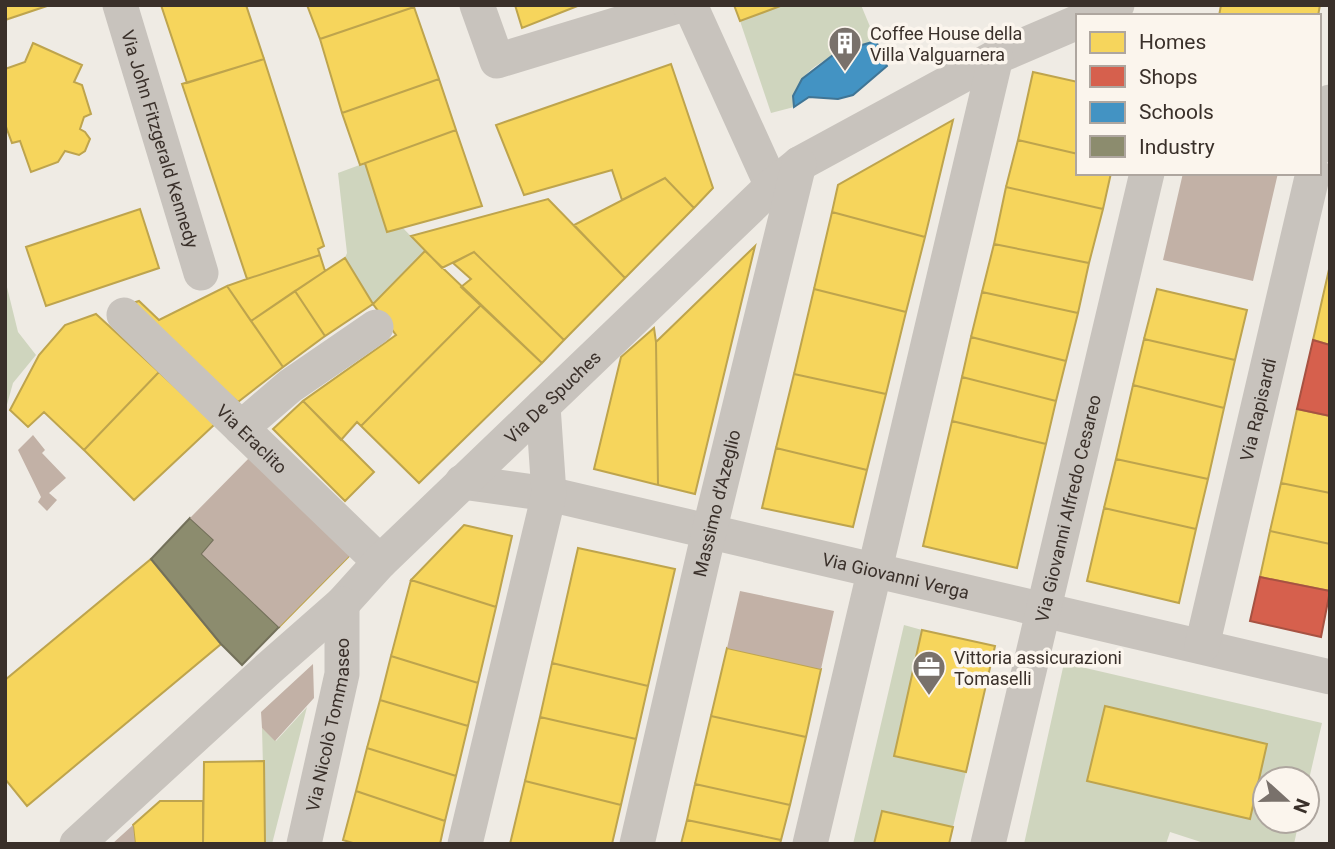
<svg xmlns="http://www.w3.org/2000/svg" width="1335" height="849" viewBox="0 0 1335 849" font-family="Roboto,sans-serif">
  <rect width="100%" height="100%" fill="#efebe4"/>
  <path fill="#cfd5be" d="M783,5H861L876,41C847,46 788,70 794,107L771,113L740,21Z
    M365,163L387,231L403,228L425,251L373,304L345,258L347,253L338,173Z
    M5,279L18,332L36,355L13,383L5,412Z
    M904,625L922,630L894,756L966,772L949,844H853Z
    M1064,663L1322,723L1307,788V779H1265V821H1299L1294,844H1207L1170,832L1166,844H1024Z
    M307,707L272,844H265L262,728L276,741Z"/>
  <path fill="#f6d55c" stroke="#bea44d" stroke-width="2" d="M5,5H50L5,20Z
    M161,5H246L264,59L187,83Z
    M307,5H413L414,7L320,39Z
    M515,5H580L522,28Z
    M734,5H783L740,21Z
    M1221,5H1320L1318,16H1219Z
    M414,7L439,79L342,113L320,39Z
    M33,43L82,65L74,82L82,85L91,114L84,117L80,129L85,132L90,139L85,151L79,155L65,151L58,162L31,172L20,141L12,143L5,124V69L25,62Z
    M264,59L324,246L318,249L325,271L251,321L227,286L247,279L182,84Z
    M264,59L324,246L318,249L320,255L247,279L182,84Z
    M671,64L713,188L694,208L665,178L622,200L612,170L524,195L496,125Z
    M1033,72L1078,82V154L1018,140Z
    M439,79L456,130L360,165L342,113Z
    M953,120L925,237L832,212L838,185Z
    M456,130L482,206L387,232L365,163Z
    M1018,140L1078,154V173H1111L1103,209L1006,187Z
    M665,178L694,208L625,278L574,225Z
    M1006,187L1103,209L1089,263L994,244Z
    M548,199L625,278L564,340L474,252L442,268L411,236Z
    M140,209L159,268L46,306L26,247Z
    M832,212L925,237L906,312L814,289Z
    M994,244L1089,263L1078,313L982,292Z
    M755,246L695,494L658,485L656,342Z
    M425,251L542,363L419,483L357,422L341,440L303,401L396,335L373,304Z
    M474,252L564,340L542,363L461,287L471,279L453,263Z
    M345,258L373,304L325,336L295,291Z
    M1330,265V345L1313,340Z
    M227,286L283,367L238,402L124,306L139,301L159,320Z
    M814,289L906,312L886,394L794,374Z
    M1157,289L1247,310L1235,360L1144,339Z
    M295,291L325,336L283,367L251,321Z
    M982,292L1078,313L1066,361L971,337Z
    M481,305L542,363L419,483L361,426Z
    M96,314L159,372L84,450L44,412L28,427L10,410L39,355L65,325Z
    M654,328L656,342L658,485L594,469L621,357Z
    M971,337L1066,361L1056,401L962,377Z
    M1144,339L1235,360L1224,408L1133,385Z
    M159,372L215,424L134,500L84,450Z
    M794,374L886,394L867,470L776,448Z
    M962,377L1056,401L1046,444L952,421Z
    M1133,385L1224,408L1208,479L1116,459Z
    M303,401L374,472L345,501L273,429Z
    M1297,409L1330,416V493L1281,483Z
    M952,421L1046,444L1017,568L923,546Z
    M776,448L867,470L853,527L762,508Z
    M1116,459L1208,479L1196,529L1104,508Z
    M278,477L355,550L279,627L202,554Z
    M1281,483L1330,493V544L1270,531Z
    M1104,508L1196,529L1179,603L1087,581Z
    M464,525L512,536L496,607L411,580Z
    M1270,531L1330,544V591L1260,577Z
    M578,548L675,569L648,686L552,663Z
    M151,559L221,644L27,806L5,779V680Z
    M411,580L496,607L478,683L391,656Z
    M922,630L995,646L966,772L894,756Z
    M727,648L821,669L806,737L711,716Z
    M391,656L478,683L468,726L380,700Z
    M552,663L648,686L636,739L540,717Z
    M380,700L468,726L456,776L367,748Z
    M1105,706L1267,744L1250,819L1087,781Z
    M711,716L806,737L790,805L695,784Z
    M540,717L636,739L621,805L525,781Z
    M367,748L456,776L445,821L356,791Z
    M264,761L265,844H203L204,762Z
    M525,781L621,805L612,844H510Z
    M695,784L790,805L781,840L687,820Z
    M356,791L445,821L440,844H356L343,840Z
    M160,801H203V844H135L133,825Z
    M882,811L953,827L949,844H874Z
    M687,820L781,840L780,844H681Z"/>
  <path fill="#d6604d" stroke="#a75242" stroke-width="2" d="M1313,340L1330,345V416L1297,409Z
    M1260,577L1330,591L1321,637L1250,621Z"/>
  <path fill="#4393c3" stroke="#407595" stroke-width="2" d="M876,41L887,66L853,95L838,99L809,97L794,107L793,96L802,79L837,52Z"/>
  <path fill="#8c8c6e" stroke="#73705a" stroke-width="2" d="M190,518L214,540L202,554L279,627L242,665L221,644L151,559Z"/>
  <path fill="#c2b1a6" d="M1183,173H1278L1253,281L1163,260Z
    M33,435L45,450L42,453L66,478L49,493L57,500L47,511L38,502L41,497L18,450Z
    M253,454L355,550L279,627L202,554L214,540L190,518Z
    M740,591L834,611L821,669L727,648Z
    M313,664L314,698L275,741L262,728L261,712Z
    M133,825L135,844H112Z"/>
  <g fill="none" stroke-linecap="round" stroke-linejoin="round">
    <g stroke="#c8c3bd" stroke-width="35">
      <path id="s1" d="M120,5L201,273"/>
      <path d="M477,5L497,61L681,5"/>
      <path d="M690,5L772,186"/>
      <path d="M1093,16L1117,5"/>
      <path d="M1319,147L1330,102"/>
      <path id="s2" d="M124,315L380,562"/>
      <path d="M241,428L290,386L376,327"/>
      <path id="s3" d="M462,482L549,494L1330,677"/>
      <path id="s4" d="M1202,646L1313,173"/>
      <path id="s5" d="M77,844L268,669L342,604L380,562L772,186L799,164L996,57L1078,22"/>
      <path id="s6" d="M304,844L342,674V604"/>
      <path d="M465,844L549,494L543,406"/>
      <path id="s7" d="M637,844L709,532L799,164"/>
      <path d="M810,844L996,57"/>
      <path id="s8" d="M988,844L1147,173"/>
    </g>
  </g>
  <defs>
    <symbol id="building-pin" viewBox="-11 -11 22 30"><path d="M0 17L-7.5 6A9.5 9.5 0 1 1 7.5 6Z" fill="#79716b" stroke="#fbf5ed"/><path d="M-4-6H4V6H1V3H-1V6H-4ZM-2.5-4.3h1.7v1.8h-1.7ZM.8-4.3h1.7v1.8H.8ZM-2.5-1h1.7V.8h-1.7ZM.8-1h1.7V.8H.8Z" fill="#fff"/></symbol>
    <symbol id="office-pin" viewBox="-11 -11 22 30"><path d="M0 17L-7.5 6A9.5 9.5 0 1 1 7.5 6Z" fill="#79716b" stroke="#fbf5ed"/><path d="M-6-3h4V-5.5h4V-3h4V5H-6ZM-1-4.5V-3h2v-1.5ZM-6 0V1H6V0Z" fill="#fff"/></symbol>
  </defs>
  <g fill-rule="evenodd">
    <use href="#building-pin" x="826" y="24" width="38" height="52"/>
    <use href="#office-pin" x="910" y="648" width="38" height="52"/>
  </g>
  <g text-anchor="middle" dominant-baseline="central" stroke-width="7" stroke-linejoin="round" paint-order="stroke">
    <g font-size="18" fill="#3a302a" stroke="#fbf5ed" text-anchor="start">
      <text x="870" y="33">Coffee House della<tspan x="870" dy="21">Villa Valguarnera</tspan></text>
      <text x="954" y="657">Vittoria assicurazioni<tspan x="954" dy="21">Tomaselli</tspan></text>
    </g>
    <g font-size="18" fill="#3a302a" stroke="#fbf5ed">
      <text stroke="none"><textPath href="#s1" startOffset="140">Via John Fitzgerald Kennedy</textPath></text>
      <text stroke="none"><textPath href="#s5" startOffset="653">Via De Spuches</textPath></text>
      <text stroke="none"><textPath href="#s4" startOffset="243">Via Rapisardi</textPath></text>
      <text stroke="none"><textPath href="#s2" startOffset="178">Via Eraclito</textPath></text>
      <text stroke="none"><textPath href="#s7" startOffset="350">Massimo d'Azeglio</textPath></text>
      <text stroke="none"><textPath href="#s8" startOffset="345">Via Giovanni Alfredo Cesareo</textPath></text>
      <text stroke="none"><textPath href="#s3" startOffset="444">Via Giovanni Verga</textPath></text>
      <text stroke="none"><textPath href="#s6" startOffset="122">Via Nicolò Tommaseo</textPath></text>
    </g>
  </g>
  <rect width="1335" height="849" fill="none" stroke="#3a302a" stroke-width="14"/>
  <rect x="1076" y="14" width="245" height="161" fill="#fbf5ed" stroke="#aea69f" stroke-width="2"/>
  <rect x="1090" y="32" width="35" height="21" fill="#f6d55c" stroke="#aea69f" stroke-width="2"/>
  <text x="1139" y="49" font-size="21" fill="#3a302a">Homes</text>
  <rect x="1090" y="66" width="35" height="21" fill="#d6604d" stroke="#aea69f" stroke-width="2"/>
  <text x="1139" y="84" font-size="21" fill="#3a302a">Shops</text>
  <rect x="1090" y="102" width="35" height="21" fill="#4393c3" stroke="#aea69f" stroke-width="2"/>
  <text x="1139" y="119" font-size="21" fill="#3a302a">Schools</text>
  <rect x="1090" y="136" width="35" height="21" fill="#8c8c6e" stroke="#aea69f" stroke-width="2"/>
  <text x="1139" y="154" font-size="21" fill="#3a302a">Industry</text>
  <g transform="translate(1286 800) rotate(111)"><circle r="33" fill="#fbf5ed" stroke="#aea69f" stroke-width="2"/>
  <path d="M0-5L12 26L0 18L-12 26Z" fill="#79716b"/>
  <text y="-10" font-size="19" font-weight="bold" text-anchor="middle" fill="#3a302a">N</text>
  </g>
</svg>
